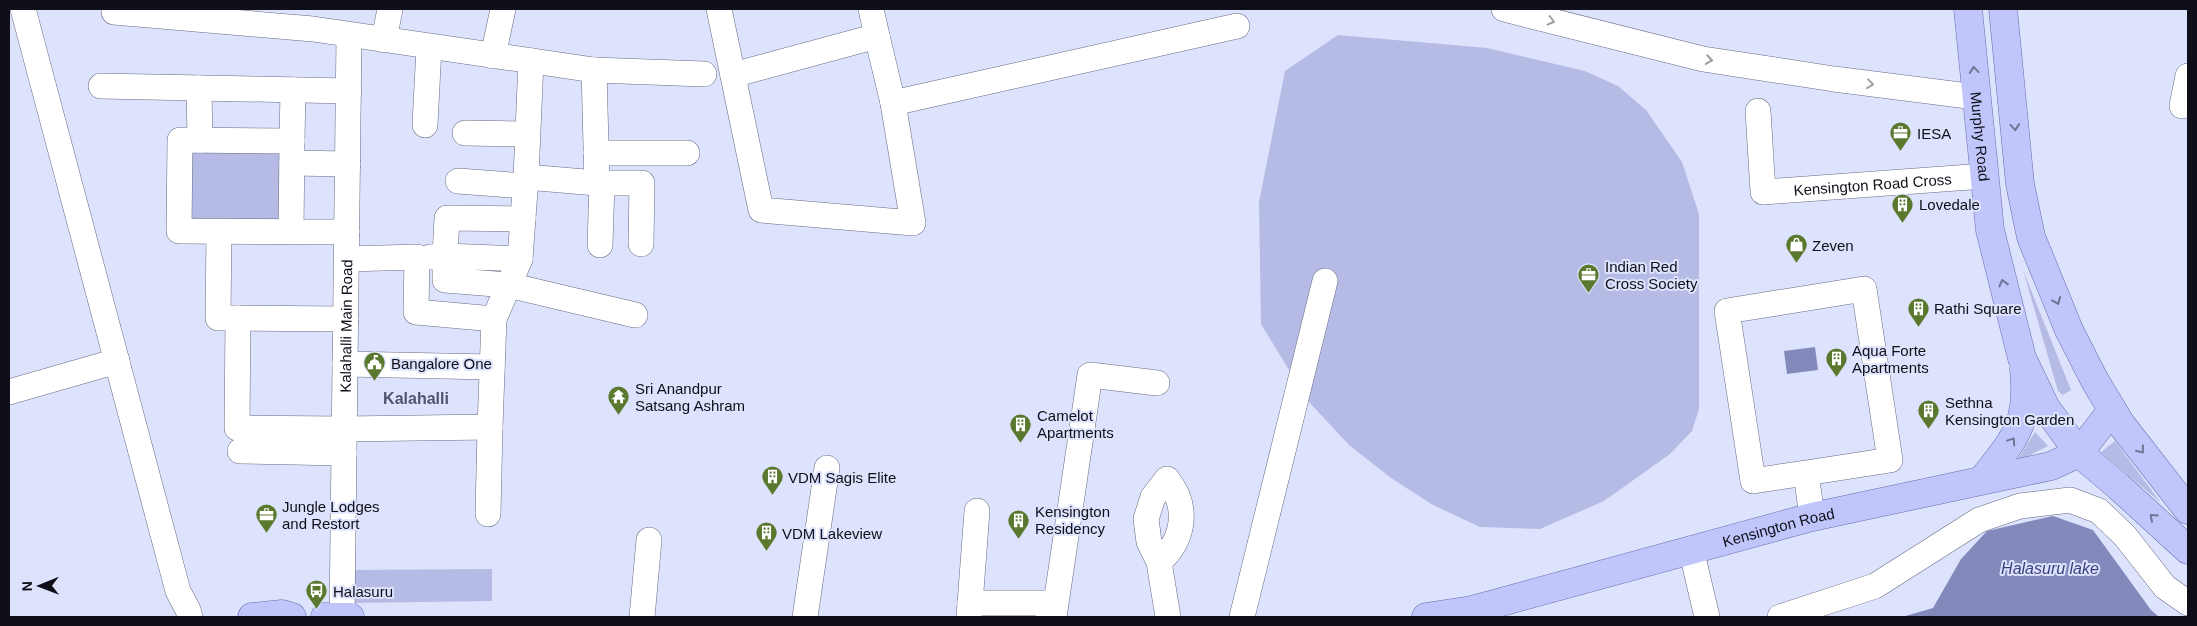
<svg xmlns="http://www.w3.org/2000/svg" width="2197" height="626" viewBox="0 0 2197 626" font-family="Helvetica,sans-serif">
  <rect width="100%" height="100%" fill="#dee3fd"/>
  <path fill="#b5bbe4" d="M1338,35L1487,48L1585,71L1618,86L1646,110L1682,162L1699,214V409L1692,431L1670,454L1604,501L1540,529L1480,527L1433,505L1391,478L1349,445L1308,401L1261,324L1259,202L1285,71Z
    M189,148L283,149L282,222L188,220Z
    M2023,270L2071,390L2063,395L2058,391Z
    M2035,432L2048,446L2016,462Z
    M2115,441L2161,503L2101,452Z
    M492,569V601L353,603L352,570Z"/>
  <path fill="#838abb" d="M1815,347L1818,370L1787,374L1784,351Z
    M2053,516L2093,530L2151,610L2159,617H1902L1933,608L1961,559L1987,531Z"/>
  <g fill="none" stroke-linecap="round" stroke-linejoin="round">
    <defs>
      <g id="minor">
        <path d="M23,9L178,591L188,610L190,617"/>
        <path d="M719,9L761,210L913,223L893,103L877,36"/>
        <path d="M1504,9L1703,59L1834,79L1976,97"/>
        <path d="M114,12L313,29L594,70L704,74"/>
        <path d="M384,40L390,9"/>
        <path d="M493,56L503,9"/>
        <path d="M733,75L877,36L871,9"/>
        <path d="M101,86L349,91"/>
        <path d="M199,88L200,140"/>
        <path d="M893,103L1237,26"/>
        <path d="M2182,106L2188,76"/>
        <path id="s1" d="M1758,111L1763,192L1984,176"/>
        <path d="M425,125L429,47"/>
        <path d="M465,133L527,134"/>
        <path d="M292,141L293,90"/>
        <path d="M596,153H687"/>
        <path d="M292,163L348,164"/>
        <path d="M526,177L597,183L594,70"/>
        <path d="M458,181L525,186"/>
        <path d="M597,183H642L641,244"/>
        <path d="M219,232L218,318H238"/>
        <path d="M291,232L292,141L180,140L179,231L347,232"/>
        <path d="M600,245L602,183"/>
        <path d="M430,257L445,256L447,218L523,219"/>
        <path d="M347,259L417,257L416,312L494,319"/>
        <path d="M520,259L445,256V280L508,285L635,315"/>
        <path d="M346,319L238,318L237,428L344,429L490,427L494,319L520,259L526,177L531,61"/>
        <path d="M345,364L492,367"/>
        <path d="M9,392L117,361"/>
        <path d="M240,451L344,453"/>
        <path d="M1806,473L1753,481L1727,311L1864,289L1890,460L1806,473L1812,517"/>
        <path d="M488,514L490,427"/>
        <path d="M1691,549L1707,617"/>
        <path d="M1159,562C1185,539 1189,506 1167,479L1153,497L1146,519L1149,542L1159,562L1168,617"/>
        <path d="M970,603H1050L1048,617"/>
        <path id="s2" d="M342,617L349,36"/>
        <path d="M642,617L649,540"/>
        <path d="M805,617L827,468"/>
        <path d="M969,617L977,511"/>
        <path d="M1054,617L1090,375L1157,383"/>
        <path d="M1242,617L1325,281"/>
        <path d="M1780,617L1875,586L1979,520L2020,506L2070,500L2099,511L2125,536L2165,587L2188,603"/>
      </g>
      <g id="major">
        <path id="s3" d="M1968,9L1990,230L2022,358L2046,408L2079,453L2118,486L2188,550"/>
        <path d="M2003,9L2020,184L2031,237L2069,330L2095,381L2121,424L2188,510"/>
        <path d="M1982,480C2014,439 2030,425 2024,369"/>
        <path d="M252,617L282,614L292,617"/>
        <path d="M325,617H350"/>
        <path id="s4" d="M1426,617L1472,610L1812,517L2051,466L2079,453L2112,410"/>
      </g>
    </defs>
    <use href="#minor" stroke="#666a80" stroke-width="26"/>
    <use href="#major" stroke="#666daa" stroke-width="29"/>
    <use href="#minor" stroke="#fff" stroke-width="25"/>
    <use href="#major" stroke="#c0c6fb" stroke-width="28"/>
  </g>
  <defs><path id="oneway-chevron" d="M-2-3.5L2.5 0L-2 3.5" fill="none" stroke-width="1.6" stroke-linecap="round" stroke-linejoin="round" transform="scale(1.25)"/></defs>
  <g stroke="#9f9fa3">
    <use href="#oneway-chevron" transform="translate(1551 21) rotate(14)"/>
    <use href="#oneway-chevron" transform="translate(1709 60) rotate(9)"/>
    <use href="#oneway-chevron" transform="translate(1870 84) rotate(7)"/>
  </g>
  <g stroke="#707495">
    <use href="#oneway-chevron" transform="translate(1974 70) rotate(-95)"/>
    <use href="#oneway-chevron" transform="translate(2015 127) rotate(85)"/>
    <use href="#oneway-chevron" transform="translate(2003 283) rotate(-104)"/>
    <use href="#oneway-chevron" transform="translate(2057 301) rotate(68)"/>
    <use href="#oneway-chevron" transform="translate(2012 441) rotate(-56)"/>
    <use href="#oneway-chevron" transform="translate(2141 450) rotate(52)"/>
    <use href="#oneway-chevron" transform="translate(2153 517) rotate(-138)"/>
  </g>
  <defs>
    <symbol id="office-pin" viewBox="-11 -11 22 30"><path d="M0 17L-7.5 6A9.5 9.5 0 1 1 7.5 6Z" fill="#5b792e" stroke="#dee3fd"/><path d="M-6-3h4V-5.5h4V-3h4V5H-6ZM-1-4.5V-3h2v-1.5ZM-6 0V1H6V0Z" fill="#fff"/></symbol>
    <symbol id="building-pin" viewBox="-11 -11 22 30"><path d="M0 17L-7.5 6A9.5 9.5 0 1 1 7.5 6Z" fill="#5b792e" stroke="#dee3fd"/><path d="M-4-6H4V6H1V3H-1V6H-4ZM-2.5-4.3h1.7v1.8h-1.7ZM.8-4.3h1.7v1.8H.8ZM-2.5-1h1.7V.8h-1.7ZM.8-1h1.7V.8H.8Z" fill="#fff"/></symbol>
    <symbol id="shop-pin" viewBox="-11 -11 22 30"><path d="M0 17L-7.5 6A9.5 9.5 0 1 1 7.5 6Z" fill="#5b792e" stroke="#dee3fd"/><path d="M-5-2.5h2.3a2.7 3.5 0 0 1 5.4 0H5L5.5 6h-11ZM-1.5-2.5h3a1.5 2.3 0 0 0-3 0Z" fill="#fff"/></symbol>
    <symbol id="civic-pin" viewBox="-11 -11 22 30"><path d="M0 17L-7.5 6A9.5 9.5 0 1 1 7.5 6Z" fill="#5b792e" stroke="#dee3fd"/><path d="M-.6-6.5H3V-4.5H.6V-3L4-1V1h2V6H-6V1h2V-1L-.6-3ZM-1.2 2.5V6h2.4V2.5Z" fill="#fff"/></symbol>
    <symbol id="temple-pin" viewBox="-11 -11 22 30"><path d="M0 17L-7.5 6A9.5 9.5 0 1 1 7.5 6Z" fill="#5b792e" stroke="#dee3fd"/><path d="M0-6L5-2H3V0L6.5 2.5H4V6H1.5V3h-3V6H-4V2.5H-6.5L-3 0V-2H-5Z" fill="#fff"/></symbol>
    <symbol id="bus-pin" viewBox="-11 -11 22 30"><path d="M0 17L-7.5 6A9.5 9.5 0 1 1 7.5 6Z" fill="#5b792e" stroke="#dee3fd"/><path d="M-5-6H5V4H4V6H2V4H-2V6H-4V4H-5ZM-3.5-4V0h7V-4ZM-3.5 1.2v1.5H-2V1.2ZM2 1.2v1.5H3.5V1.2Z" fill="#fff"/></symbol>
  </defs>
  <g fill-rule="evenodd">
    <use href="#office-pin" x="1888" y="120" width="25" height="34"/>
    <use href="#building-pin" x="1890" y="192" width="25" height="34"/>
    <use href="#shop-pin" x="1784" y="232" width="25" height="34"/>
    <use href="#office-pin" x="1576" y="262" width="25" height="34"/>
    <use href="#building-pin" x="1906" y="296" width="25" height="34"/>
    <use href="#building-pin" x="1824" y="346" width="25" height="34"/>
    <use href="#civic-pin" x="362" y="350" width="25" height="34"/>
    <use href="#temple-pin" x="606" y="384" width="25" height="34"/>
    <use href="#building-pin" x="1916" y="398" width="25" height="34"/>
    <use href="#building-pin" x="1008" y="412" width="25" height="34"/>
    <use href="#building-pin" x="760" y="464" width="25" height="34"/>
    <use href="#office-pin" x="254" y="502" width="25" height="34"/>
    <use href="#building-pin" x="1006" y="508" width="25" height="34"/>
    <use href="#building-pin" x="754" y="520" width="25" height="34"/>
    <use href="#bus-pin" x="304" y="578" width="25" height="34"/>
  </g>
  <g text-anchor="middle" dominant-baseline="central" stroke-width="4" stroke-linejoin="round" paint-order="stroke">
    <g font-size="15" fill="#0e0f18" stroke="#dee3fd" text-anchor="start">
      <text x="1917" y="133">IESA</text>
      <text x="1919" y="204">Lovedale</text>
      <text x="1812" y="245">Zeven</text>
      <text x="1605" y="266">Indian Red<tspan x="1605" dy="17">Cross Society</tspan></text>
      <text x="1934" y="308">Rathi Square</text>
      <text x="1852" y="350">Aqua Forte<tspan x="1852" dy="17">Apartments</tspan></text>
      <text x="391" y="363">Bangalore One</text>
      <text x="635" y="388">Sri Anandpur<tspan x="635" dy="17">Satsang Ashram</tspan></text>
      <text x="1945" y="402">Sethna<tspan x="1945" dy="17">Kensington Garden</tspan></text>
      <text x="1037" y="415">Camelot<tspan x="1037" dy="17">Apartments</tspan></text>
      <text x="788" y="477">VDM Sagis Elite</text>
      <text x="282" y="506">Jungle Lodges<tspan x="282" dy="17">and Restort</tspan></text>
      <text x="1035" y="511">Kensington<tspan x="1035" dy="17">Residency</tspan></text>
      <text x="782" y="533">VDM Lakeview</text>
      <text x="333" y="591">Halasuru</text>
    </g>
    <g font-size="15" fill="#0e0f18" stroke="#dee3fd">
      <text stroke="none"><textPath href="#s3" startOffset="128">Murphy Road</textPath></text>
      <text stroke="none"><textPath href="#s1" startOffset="191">Kensington Road Cross</textPath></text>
      <text stroke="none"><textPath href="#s2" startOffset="291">Kalahalli Main Road</textPath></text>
      <text stroke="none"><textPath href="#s4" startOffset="364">Kensington Road</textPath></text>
    </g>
    <g font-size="16" font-weight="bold" fill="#51556b" stroke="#dee3fd">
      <text x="416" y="398">Kalahalli</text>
    </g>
    <g font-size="16" font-style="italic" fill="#3a3e7c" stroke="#dee3fd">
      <text x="2050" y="568">Halasuru lake</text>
    </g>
  </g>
  <rect width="2197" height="626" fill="none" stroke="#0e0f18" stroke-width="20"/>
  <g transform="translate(40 586) rotate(269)" stroke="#dee3fd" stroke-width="4" paint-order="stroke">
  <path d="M0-4L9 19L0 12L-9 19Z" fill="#0e0f18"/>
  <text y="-8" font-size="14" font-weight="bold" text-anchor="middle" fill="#0e0f18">N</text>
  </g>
</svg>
